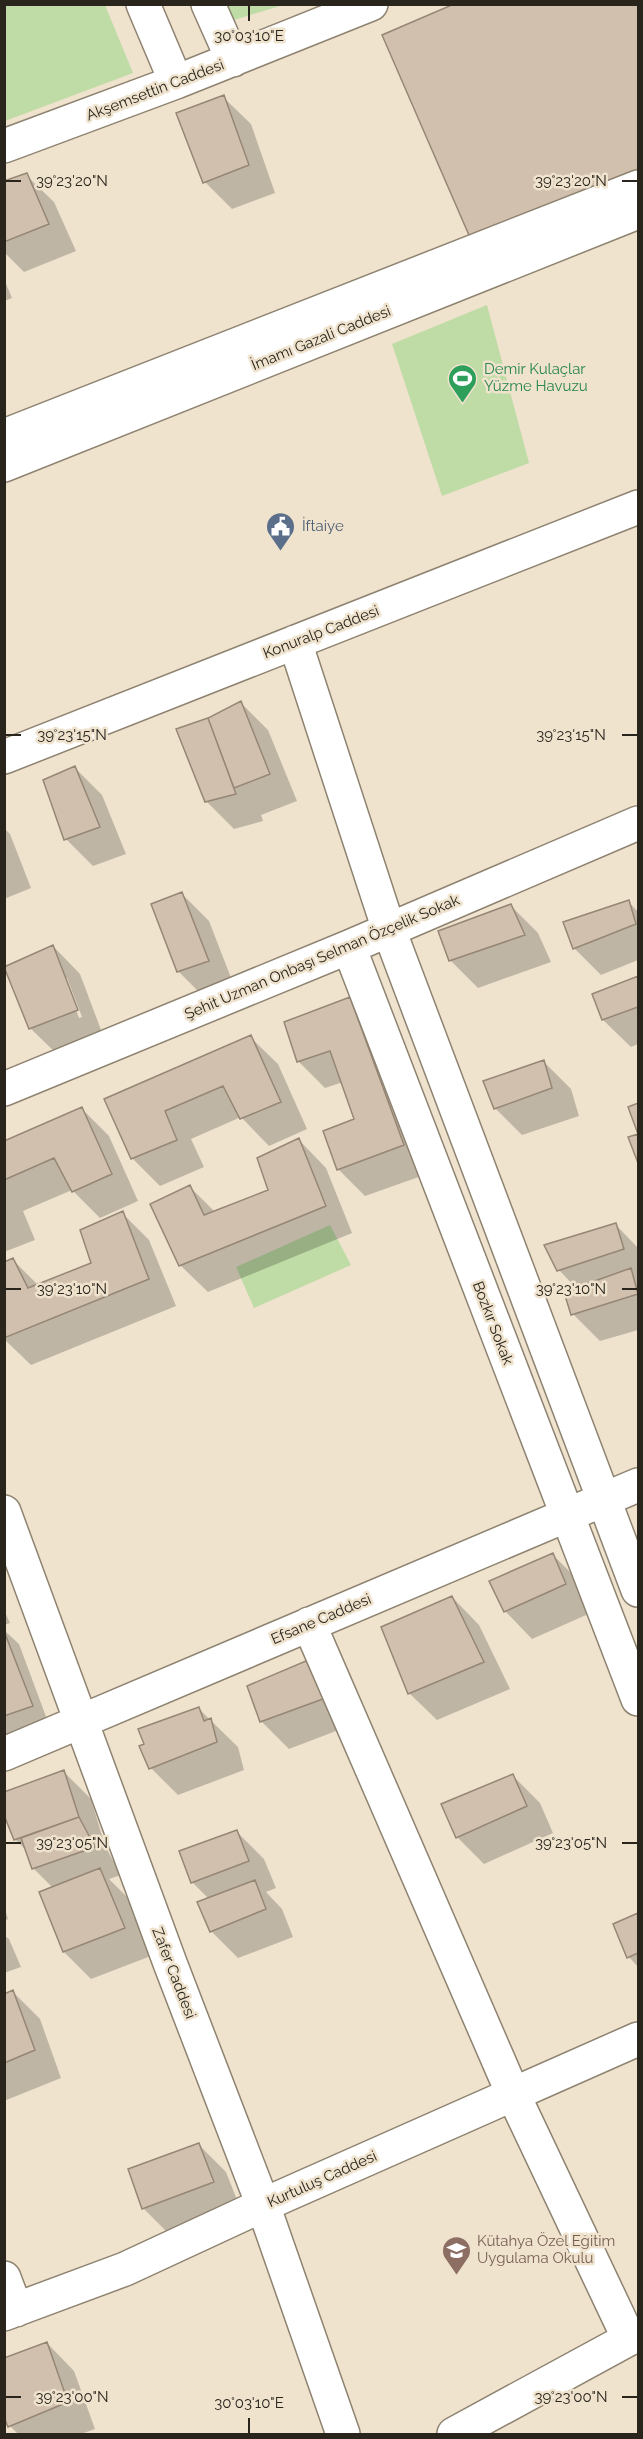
<svg xmlns="http://www.w3.org/2000/svg" width="643" height="2439" viewBox="0 0 643 2439" font-family="Raleway,sans-serif">
  <rect width="100%" height="100%" fill="#efe3ce"/>
  <path fill="#bfdba6" d="M5,4L105,5L133,73L5,121Z
    M224,5H283L231,21Z
    M487,305L529,463L442,496L392,344Z
    M330,1225L351,1265L254,1308L236,1267Z"/>
  <path fill="#0003" fill-rule="evenodd" d="M458,4H638V207Z
    M223,97L251,124L275,193L232,209L205,182Z
    M26,175L54,202L76,251L24,272L4,252V182Z
    M4,279L12,298L4,301Z
    M241,703L268,730L297,801L261,815L263,821L234,829L206,801L178,730L209,719Z
    M75,768L102,795L126,854L93,866L66,839Z
    M4,828L10,834L31,888L4,899Z
    M181,893L209,921L235,988L206,999L178,971Z
    M628,901L638,912V960L601,975L574,948Z
    M511,906L538,933L551,962L478,988L451,961L440,932Z
    M53,946L80,974L104,1038L58,1055L30,1028ZM64,978H67L82,1017L79,1018Z
    M638,977V1044L631,1047L603,1020L594,995Z
    M349,999L377,1026L430,1173L365,1196L338,1169L356,1120L343,1082L325,1088L298,1061Z
    M250,1037L278,1064L307,1129L269,1146L241,1117L191,1139L204,1167L160,1186L132,1158L106,1099Z
    M543,1061L571,1089L579,1116L522,1135L495,1108Z
    M82,1109L109,1136L138,1201L100,1218L72,1190L23,1211L35,1240L4,1252V1142Z
    M299,1140L326,1168L352,1233L208,1292L180,1265L190,1187L215,1212L270,1191Z
    M122,1213L149,1240L176,1306L31,1365L4,1339V1264L13,1260L38,1285L93,1263Z
    M615,1224L638,1248V1330L600,1341L573,1314L577,1289L559,1270Z
    M553,1555L580,1582L593,1612L532,1639L505,1611Z
    M452,1597L479,1625L510,1689L437,1720L409,1693Z
    M4,1610L10,1623L4,1625Z
    M4,1630L19,1644L48,1722L4,1739Z
    M249,1686L340,1687L357,1723L289,1749L262,1722Z
    M199,1709L238,1747L244,1770L178,1795L151,1768Z
    M64,1772L91,1799L105,1846L121,1875L109,1879L127,1897L151,1956L91,1979L64,1952L41,1893L53,1888L33,1868L27,1851L15,1839Z
    M513,1776L540,1803L553,1833L484,1864L457,1837Z
    M237,1832L264,1859L276,1888L266,1892L282,1909L293,1937L238,1958L211,1931L209,1899L192,1882Z
    M4,1906L8,1919L4,1921Z
    M638,1914V1967L629,1957L615,1925Z
    M4,1935L9,1939L21,1967L4,1973Z
    M13,1992L40,2019L61,2078L4,2101V1995Z
    M199,2145L226,2172L241,2210L171,2236L143,2208Z
    M47,2343L74,2371L95,2429L81,2434H18L10,2426Z"/>
  <path fill="#d1c0ae" stroke="#968675" stroke-width="1.5" d="M454,4H638V177L475,249L382,35Z
    M224,95L249,165L203,183L176,113Z
    M27,173L49,224L4,242V181Z
    M241,701L270,774L234,788L208,718Z
    M208,718L236,794L205,802L176,729Z
    M75,766L100,827L64,840L43,780Z
    M182,892L209,961L177,972L151,904Z
    M629,900L636,924L573,949L563,922Z
    M511,904L525,935L449,961L438,931Z
    M53,945L78,1010L29,1029L4,967Z
    M638,976V1007L602,1020L592,994Z
    M350,997L404,1145L337,1170L323,1131L354,1119L330,1051L297,1062L284,1022Z
    M251,1035L281,1102L240,1119L223,1086L165,1111L177,1140L131,1159L104,1099Z
    M544,1060L552,1088L494,1109L483,1081Z
    M638,1103V1134L628,1107Z
    M82,1107L112,1174L72,1192L54,1158L4,1180V1141Z
    M638,1134V1163L628,1137Z
    M299,1138L326,1206L179,1266L150,1204L190,1185L204,1215L268,1190L257,1158Z
    M123,1211L149,1279L4,1338V1262L13,1258L28,1288L91,1263L80,1230Z
    M616,1223L624,1249L557,1271L544,1245Z
    M631,1268L638,1294L571,1315L564,1292Z
    M553,1553L566,1584L504,1612L489,1581Z
    M452,1596L484,1662L408,1694L381,1627Z
    M4,1631L33,1706L4,1716Z
    M313,1658L331,1696L260,1722L247,1686Z
    M199,1707L204,1721L211,1718L217,1742L149,1769L139,1746L144,1744L138,1729Z
    M64,1770L79,1817L14,1840L4,1815V1792Z
    M513,1774L527,1806L456,1838L441,1804Z
    M79,1817L95,1847L32,1869L21,1838Z
    M237,1830L249,1861L191,1883L179,1851Z
    M100,1868L125,1928L63,1952L39,1892Z
    M255,1880L266,1909L210,1932L197,1902Z
    M638,1913V1953L627,1958L613,1924Z
    M13,1990L35,2050L4,2063V1994Z
    M199,2143L214,2182L142,2209L128,2169Z
    M47,2342L68,2402L8,2427L4,2417V2358Z"/>
  <g fill="none" stroke-linecap="round" stroke-linejoin="round">
    <defs>
      <path id="minor" d="M143,4L176,82
        M208,4L233,60
        M4,146L176,82L371,4
        M295,642L389,930L638,1590
        M4,757L638,507
        M349,947L638,1699
        M4,1089L349,947L638,823
        M4,1512L170,1963L263,2205L343,2434
        M309,1624L513,2094L629,2339
        M4,1754L638,1485
        M4,2278L16,2310
        M4,2314L125,2269L263,2205L638,2039
        M454,2434L638,2334"/>
      <path id="major" d="M4,436L638,187
        M4,465L638,212"/>
    </defs>
    <use href="#minor" stroke="#8e8370" stroke-width="36"/>
    <use href="#major" stroke="#8e8370" stroke-width="36"/>
    <use href="#minor" stroke="#fff" stroke-width="33"/>
    <use href="#major" stroke="#fff" stroke-width="33"/>
  </g>
  <path fill="none" stroke="#29251d" stroke-width="2" d="M249,6V21M6,181H21M622,181H637M6,735H21M622,735H637M6,1289H21M622,1289H637M6,1843H21M622,1843H637M6,2397H21M622,2397H637M249,2418V2433"/>
  <defs>
    <symbol id="stadium-pin" viewBox="-11 -11 22 30"><path d="M0 17L-7.5 6A9.5 9.5 0 1 1 7.5 6Z" fill="#2e9e5b" stroke="#efe3ce"/><path d="M0-5a6.5 5 0 1 0 0 10a6.5 5 0 1 0 0-10ZM-3.5-1.8h7v3.6h-7Z" fill="#fff"/></symbol>
    <symbol id="civic-pin" viewBox="-11 -11 22 30"><path d="M0 17L-7.5 6A9.5 9.5 0 1 1 7.5 6Z" fill="#5c6f8a" stroke="#efe3ce"/><path d="M-.6-6.5H3V-4.5H.6V-3L4-1V1h2V6H-6V1h2V-1L-.6-3ZM-1.2 2.5V6h2.4V2.5Z" fill="#fff"/></symbol>
    <symbol id="school-pin" viewBox="-11 -11 22 30"><path d="M0 17L-7.5 6A9.5 9.5 0 1 1 7.5 6Z" fill="#8d6e63" stroke="#efe3ce"/><path d="M0-5L7-2L0 1L-7-2ZM-4 1L0 2.5L4 1V4Q0 6-4 4Z" fill="#fff"/></symbol>
  </defs>
  <g fill-rule="evenodd">
    <use href="#stadium-pin" x="446" y="362" width="33" height="45"/>
    <use href="#civic-pin" x="264" y="510" width="33" height="45"/>
    <use href="#school-pin" x="440" y="2234" width="33" height="45"/>
  </g>
  <g text-anchor="middle" dominant-baseline="central" stroke-width="5" stroke-linejoin="round" paint-order="stroke">
    <g font-size="15" fill="#29251d" stroke="#efe3ce">
      <text transform="translate(155 90) rotate(-21)">Akşemsettin Caddesi</text>
      <text transform="translate(321 338) rotate(-22)">İmamı Gazali Caddesi</text>
      <text transform="translate(321 632) rotate(-21)">Konuralp Caddesi</text>
      <text transform="translate(322 957) rotate(-23)">Şehit Uzman Onbaşı Selman Özçelik Sokak</text>
      <text transform="translate(493 1323) rotate(69)">Bozkır Sokak</text>
      <text transform="translate(321 1619) rotate(-23)">Efsane Caddesi</text>
      <text transform="translate(174 1973) rotate(69)">Zafer Caddesi</text>
      <text transform="translate(322 2179) rotate(-24)">Kurtuluş Caddesi</text>
    </g>
    <g font-size="15" fill="#27864d" stroke="#efe3ce" text-anchor="start">
      <text x="484" y="369">Demir Kulaçlar<tspan x="484" dy="17">Yüzme Havuzu</tspan></text>
    </g>
    <g font-size="15" fill="#4e5e75" stroke="#efe3ce" text-anchor="start">
      <text x="302" y="526">İftaiye</text>
    </g>
    <g font-size="15" fill="#785e54" stroke="#efe3ce" text-anchor="start">
      <text x="477" y="2241">Kütahya Özel Eğitim<tspan x="477" dy="17">Uygulama Okulu</tspan></text>
    </g>
  </g>
  <g font-size="15" text-anchor="middle" fill="#29251d" stroke="#efe3ce" stroke-width="5" stroke-linejoin="round" paint-order="stroke">
    <text x="249" y="41">30°03'10"E</text>
    <text x="72" y="186">39°23'20"N</text>
    <text x="571" y="186">39°23'20"N</text>
    <text x="72" y="740">39°23'15"N</text>
    <text x="571" y="740">39°23'15"N</text>
    <text x="72" y="1294">39°23'10"N</text>
    <text x="571" y="1294">39°23'10"N</text>
    <text x="72" y="1848">39°23'05"N</text>
    <text x="571" y="1848">39°23'05"N</text>
    <text x="72" y="2402">39°23'00"N</text>
    <text x="571" y="2402">39°23'00"N</text>
    <text x="249" y="2408">30°03'10"E</text>
  </g>
  <rect width="643" height="2439" fill="none" stroke="#29251d" stroke-width="12"/>
</svg>
